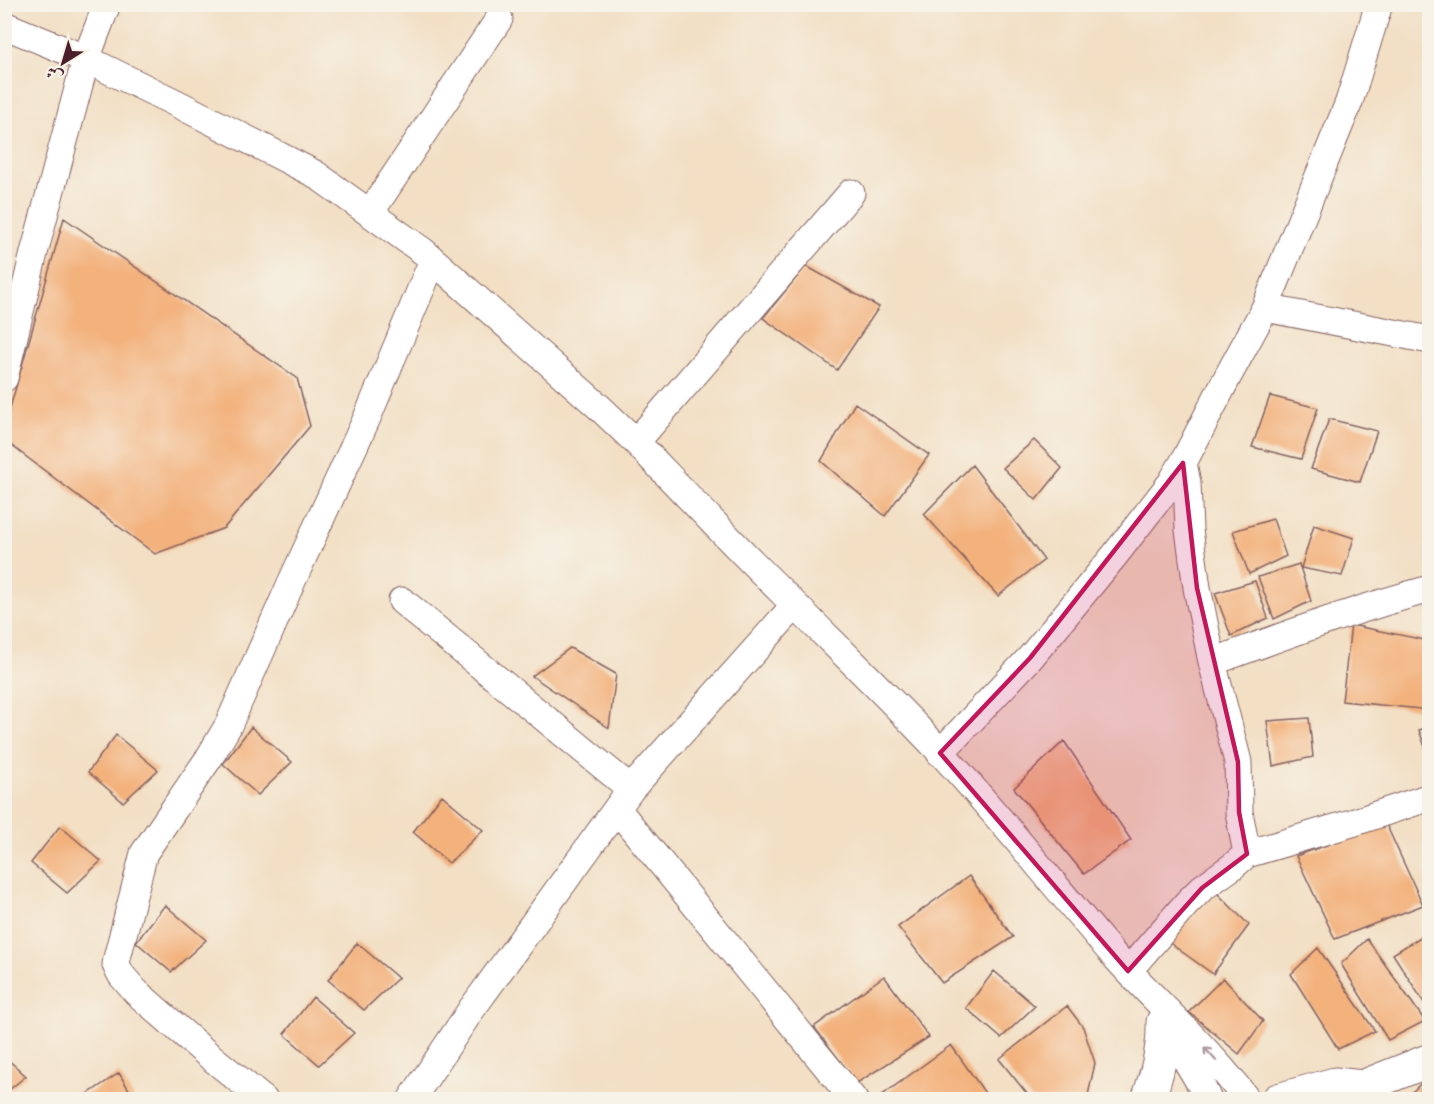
<svg xmlns="http://www.w3.org/2000/svg" width="1434" height="1104" viewBox="0 0 1434 1104" font-family="'Gentium Book Plus',Amiri,serif">
  <rect width="100%" height="100%" fill="#f7f3e8"/>
  <filter id="ink" filterUnits="userSpaceOnUse"><feTurbulence type="fractalNoise" baseFrequency=".0167" numOctaves="2"/><feDisplacementMap in="SourceGraphic" scale="12" xChannelSelector="R" yChannelSelector="G"/><feConvolveMatrix kernelMatrix="1 2 1 2 8 2 1 2 1" color-interpolation-filters="sRGB"/></filter>
  <filter id="wash" filterUnits="userSpaceOnUse"><feTurbulence type="fractalNoise" baseFrequency=".008" numOctaves="4" result="noise"/><feDisplacementMap in="SourceGraphic" scale="24" xChannelSelector="R" yChannelSelector="G"/><feGaussianBlur stdDeviation="1.35" result="paint"/><feColorMatrix in="noise" values="0 0 0 0 0 0 0 0 0 0 0 0 0 0 0 0 0 1.4 0 .05"/><feComposite in="paint" operator="in"/></filter>
  <g filter="url(#wash)">
    <rect width="100%" height="100%" fill="#f2dfc4"/>
    <g id="blocks">
      <path fill="#f3b17c" d="M64,218L297,378L310,426L224,528L155,554L4,440V429Z
        M806,266L879,307L837,370L763,318Z
        M1270,396L1318,408L1301,459L1252,447Z
        M855,403L929,455L885,516L821,461Z
        M1329,419L1377,431L1360,482L1311,469Z
        M1034,440L1062,468L1036,500L1003,468Z
        M972,465L1044,560L998,596L924,514Z
        M1273,519L1286,556L1249,574L1233,531Z
        M1314,525L1354,538L1342,576L1301,568Z
        M1299,564L1311,601L1274,619L1258,577Z
        M1255,581L1268,618L1231,636L1215,593Z
        M1351,625L1430,641V710L1342,701Z
        M570,648L616,674L609,728L532,676Z
        M1309,718L1313,757L1273,766L1267,721Z
        M251,727L292,762L258,795L223,764Z
        M1430,727V758H1429L1419,730Z
        M116,735L158,770L123,802L88,772Z
        M1064,741L1131,840L1084,874L1014,788Z
        M442,795L483,830L449,863L413,832Z
        M1386,824L1423,905L1335,939L1296,856Z
        M60,826L101,861L67,893L31,863Z
        M969,876L1013,937L942,983L898,927Z
        M1212,888L1249,925L1213,974L1164,939Z
        M165,905L206,940L171,972L136,942Z
        M1430,931V1012L1393,954Z
        M1367,939L1425,1021L1388,1040L1341,964Z
        M357,943L398,978L364,1010L328,980Z
        M1318,948L1375,1031L1338,1049L1291,974Z
        M994,971L1035,1006L1001,1038L966,1008Z
        M884,976L929,1037L857,1083L814,1027Z
        M1223,978L1263,1021L1239,1054L1189,1012Z
        M313,997L354,1033L319,1065L284,1034Z
        M1067,1006L1083,1027L1095,1063L1087,1100H1032L999,1059Z
        M951,1045L990,1100H883L881,1096Z
        M4,1056L26,1076L4,1094Z
        M119,1073L135,1100H79Z
        M1430,1075V1100H1413L1410,1094Z
        M1387,1085L1397,1100H1362Z"/>
    </g>
  </g>
  <g filter="url(#ink)">
    <use href="#blocks" fill-opacity="0" stroke="#856261" stroke-width="1.5"/>
    <g fill="none" stroke-linecap="round" stroke-linejoin="round">
      <defs>
        <path id="minor" d="M4,25L86,59L180,105L315,174L424,252L598,406L636,442C685,493 734,545 785,595C834,644 884,692 932,743C995,810 1052,883 1112,953C1156,1003 1207,1046 1247,1100
          M370,213L499,19
          M1265,308L1430,340
          M4,378L34,253L86,59L107,4
          M636,442L851,193
          M1183,463L1187,483L1189,530L1197,588L1212,662L1238,762L1239,812L1247,854
          M402,601L631,789
          M1212,662C1284,636 1355,609 1430,589
          M940,753L1030,658L1115,555L1171,483L1183,463L1228,376L1265,308L1349,102L1379,4
          M617,809L854,1100
          M1128,971L1187,903L1202,888L1233,866L1247,854L1355,822L1430,797
          M1162,1019L1201,1085L1208,1100
          M264,1100L206,1053L136,992L122,976L116,965L117,958L144,853L209,758L228,726L292,581L367,418L433,260
          M411,1100L471,1010L631,789L795,605"/>
        <path id="tertiary" d="M1148,1100C1157,1075 1164,1048 1163,1022
          M1278,1100L1335,1084L1362,1087
          M1348,1100L1362,1087L1430,1060"/>
      </defs>
      <use href="#minor" stroke="#856261" stroke-width="29"/>
      <use href="#tertiary" stroke="#856261" stroke-width="35"/>
      <use href="#minor" stroke="#fff" stroke-width="27"/>
      <use href="#tertiary" stroke="#fff" stroke-width="33"/>
    </g>
    <defs><path id="oneway-shaft" d="M-6 0H5M1.5-3L5.5 0L1.5 3" fill="none" stroke-width="1.6" stroke-linecap="round" stroke-linejoin="round" transform="scale(1.5)"/></defs>
    <use stroke="#ae9aa0" href="#oneway-shaft" transform="translate(1210 1054) rotate(-132)"/>
  </g>
  <path fill="#c2185b" fill-opacity="0.2" stroke="#c2185b" stroke-width="4.5" stroke-linejoin="round" d="M1183,463L1197,588L1238,762L1239,812L1247,854L1202,888L1128,971L940,753L1030,658Z"/>
  <rect width="1434" height="1104" fill="none" stroke="#f7f3e8" stroke-width="24"/>
  <g transform="translate(63 63) rotate(217)" stroke="#f7f3e8" stroke-width="4.5" paint-order="stroke">
  <path d="M0-4.5L10 22L0 15L-10 22Z" fill="#4a1f2b"/>
  <text y="-9" font-size="16" font-weight="bold" text-anchor="middle" fill="#4a1f2b">ش</text>
  </g>
</svg>
